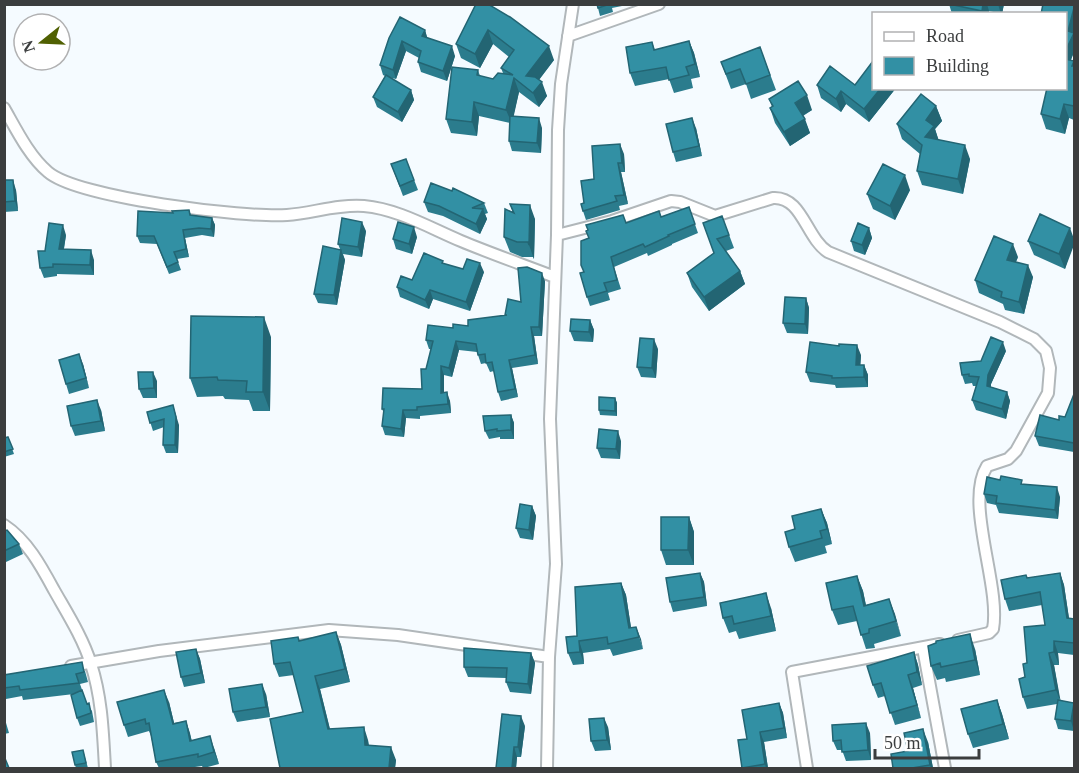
<svg xmlns="http://www.w3.org/2000/svg" width="1079" height="773" viewBox="0 0 1079 773" font-family="'Times New Roman',serif">
  <rect width="100%" height="100%" fill="#f5fbff"/>
  <g fill="none" stroke-linecap="round" stroke-linejoin="round">
    <defs>
      <path id="minor" d="M568,36L659,4
        M4,108C16,129 29,156 48,172C78,198 245,218 287,215C313,213 338,204 364,206C398,209 430,228 461,241C492,254 524,265 555,277
        M557,235L612,221L671,201L680,202L715,216L773,198C802,196 806,238 828,252L1000,322L1034,339L1046,351L1050,368L1048,393L1016,451L1008,459L987,466C964,503 1001,585 993,629L989,633L958,640
        M4,525C27,540 41,566 54,590C67,613 83,638 91,664C102,698 103,733 105,768
        M923,648L945,768
        M71,666L159,651L329,630L398,635L549,657
        M547,768L549,657L556,564L550,419L557,235L558,130L561,84L573,4
        M807,768L792,672L940,644"/>
    </defs>
    <use href="#minor" stroke="#b1b7ba" stroke-width="14"/>
    <use href="#minor" stroke="#fff" stroke-width="10"/>
  </g>
  <path fill="#2b7c8d" d="M476,4L554,60L539,80L547,96L539,107L519,92L513,117L542,128L541,153L512,151L509,141L510,123L479,116L477,136L451,133L446,119L478,70L480,76L493,79L503,73L501,68L509,57L493,44L480,68L461,58L456,44Z
    M597,4H627V5L612,8L613,12L600,16Z
    M949,4H1004L1002,14L989,11V14H952Z
    M1074,4V52L1071,60L1074,63V120L1069,118L1065,134L1046,129L1041,114L1065,88Z
    M425,30L427,38L455,56L447,81L421,72L418,62L419,58L406,51L396,79L388,77L411,90L414,100L402,122L377,107L373,97L385,76L383,75L380,65L389,38Z
    M689,41L694,53L700,77L691,79L693,88L674,93L669,79L635,86L630,73L652,42L655,50Z
    M760,47L776,90L751,99L746,84L731,89L721,62Z
    M817,85H855L873,88H896L869,122L846,104L841,112L821,98Z
    M769,99L812,110L803,116L810,133L790,146L775,123L770,108L772,107Z
    M936,106L942,121L935,129L938,139L970,159L963,194L922,185L917,171L920,154L902,139L897,124Z
    M696,128L702,156L676,162L673,152Z
    M624,154L625,172H621L628,204L619,206L620,210L586,220L583,211L584,203L594,179Z
    M406,159L418,190L403,196L391,164Z
    M4,180L16,190L18,211L4,212Z
    M910,190L895,220L873,209L867,194Z
    M424,202L484,203L488,213L485,214L487,219L480,234L443,216L428,212Z
    M510,204L535,219L534,259L533,257H522L510,252L504,237L513,213Z
    M689,207L698,233L672,244V245L648,256L647,253L614,267L621,289L608,293L610,300L590,306L587,297L584,272L589,238L586,231L661,217Z
    M189,210L191,215L212,218L215,225L214,237L202,235L185,238L189,257L177,259L181,270L169,274L157,244L140,243L137,236L173,213Z
    M722,216L734,248L726,251L740,271L745,284L709,311L692,287L687,273L714,253Z
    M869,228L872,238L865,255L854,251L851,241Z
    M366,231L362,257L343,254L345,260L337,305L318,303L314,294L340,249L338,244Z
    M66,235L64,249L94,260V275L57,274V276L44,278L40,268L45,251Z
    M417,237L412,254L396,249L393,239Z
    M1074,239L1065,269L1034,255L1028,241Z
    M1018,257L1016,262L1033,277L1024,314L1005,310L1003,304L979,293L975,280Z
    M444,264L463,269L484,272L470,311L433,299L429,309L400,297L397,287Z
    M545,281L542,336H534L538,364L512,368L518,397L501,401L498,392L494,371L490,372L486,363L481,364L477,352L459,350L452,377L444,375V393L450,401L451,413L420,416V419L406,418L404,437L385,435L382,426L384,413L382,409L422,389L431,349H429L426,340L453,328L468,326L506,315Z
    M806,298L809,308L808,334L787,333L783,323Z
    M590,320L594,330L593,342L574,341L570,331Z
    M271,337L270,411H253L249,400L225,399L223,396L197,397L190,378Z
    M658,349L656,378L641,377L637,367Z
    M1006,351L991,384V387L1007,392L1010,401L1006,419L976,410L972,400L976,386H973L972,383L965,384L962,375L981,361Z
    M861,355L860,365H864L868,375V387L836,388L835,385L810,382L806,372Z
    M83,364L89,388L69,394L66,384Z
    M157,381V398H143L139,389Z
    M1074,394V452L1039,446L1035,436L1059,420L1065,417Z
    M615,398L617,403V416L600,415L599,410Z
    M101,410L105,431L75,436L71,426Z
    M147,412L179,425L178,453H166L163,445L164,427L153,431Z
    M511,415L514,423V439H500V437L489,439L485,431Z
    M8,437L14,454L4,457V438Z
    M621,441L620,459L601,458L597,448Z
    M1023,484L1060,497L1058,519L999,513L996,505L987,503L984,494Z
    M532,506L536,516L533,540L520,538L516,528Z
    M821,509L827,523L832,544L825,546L827,553L795,562L789,547L795,529Z
    M689,517L694,532V565H666L661,550Z
    M4,531L19,544L23,554L6,562L4,558Z
    M700,573L704,582L707,606L673,612L670,602Z
    M1060,573L1064,585L1069,619H1074V655L1058,653L1059,665H1054L1060,701L1074,703V731L1058,729L1055,719L1057,704L1027,709L1023,697L1027,663L1045,625L1042,605L1009,611L1005,599L1027,578Z
    M857,576L863,591L866,605L889,599L901,636L874,644L875,648L866,649L857,621L838,625L832,610Z
    M621,583L626,595L631,628L636,627L643,649L613,656L610,649L583,653L584,664L573,665L568,653L577,636Z
    M771,608L776,631L739,639L736,631L729,633L723,618Z
    M336,632L341,645L350,682L320,689L330,729L368,740L369,745L396,760L395,768H280L303,712L294,675L279,677L274,664L299,641Z
    M196,649L200,659L205,683L184,687L181,677Z
    M975,649L980,675L946,682L945,678L937,680L931,666Z
    M914,652L918,665L922,685L913,688L921,718L895,725L885,696L878,698L873,685Z
    M531,653L535,663L531,694L510,692L506,682V678L468,677L464,667Z
    M85,671L88,682L80,684L87,704L92,711L94,722L80,726L77,718L74,694L23,700L22,696L6,699L4,696V675Z
    M266,694L270,717L237,722L233,712Z
    M997,700L1002,714L1009,739L973,748L968,734Z
    M169,702L174,723L186,721L192,741L214,748L219,764L204,768H203L202,766L188,768H159L156,762L151,736L149,731L128,737L124,725Z
    M779,703L783,713L787,738L764,742L768,768H742L738,740L747,739Z
    M4,716L9,733L4,734Z
    M525,726L521,757H517L516,768H496Z
    M608,727L611,750L595,751L591,741Z
    M870,733L871,760L846,761L842,750H837L833,741Z
    M928,742L933,768H893L908,751Z
    M83,750L88,768H76L75,765Z"/>
  <path fill="#236573" d="M983,4H987L989,11V14H983L982,11Z
    M998,4H1004L1002,14H1001Z
    M1074,8V52L1067,69L1065,64V52L1068,31Z
    M425,30L428,40L422,36Z
    M488,30L493,44L480,68L475,54Z
    M402,41L406,51L396,79L393,70Z
    M689,41L694,53L700,77L695,64Z
    M452,46L455,56L447,81L443,71Z
    M549,46L554,60L531,90L526,76Z
    M514,78L519,92L512,124L506,110Z
    M542,82L547,96L539,107L533,93Z
    M881,88H896L869,122L864,109Z
    M411,90L414,100L402,122L398,112Z
    M841,91L846,104L841,112L836,99Z
    M807,95L812,110L800,117L795,103Z
    M474,102L479,116L477,136L472,122Z
    M1064,104L1069,118L1065,134L1060,119Z
    M936,106L942,121L935,129L939,141L925,137L926,120Z
    M539,118L542,128L541,153L537,143Z
    M692,118L696,128L702,156L699,146Z
    M805,119L810,133L790,146L784,132Z
    M620,144L624,154L625,172L622,163Z
    M965,145L970,159L963,194L958,179Z
    M618,163L621,172L628,204L624,195Z
    M905,175L910,190L895,220L890,206Z
    M13,180L16,190L18,211L15,201Z
    M530,205L535,219L534,259L529,245Z
    M483,209L487,219L480,234L476,224Z
    M212,218L215,225L214,237L211,229Z
    M362,222L366,231L362,257L358,247Z
    M63,225L66,235L62,259L59,249Z
    M414,227L417,237L412,254L409,244Z
    M869,228L872,238L865,255L862,245Z
    M1070,228L1074,239V245L1065,269L1059,254Z
    M183,230L185,238L189,257L186,249Z
    M1013,244L1018,257L1011,272L1007,260Z
    M91,250L94,260V275L90,265Z
    M341,250L345,260L337,305L334,295Z
    M480,263L484,272L470,311L466,302Z
    M1028,265L1033,277L1024,314L1019,302Z
    M740,271L745,284L709,311L704,297Z
    M542,273L545,281L542,336L539,327Z
    M430,290L433,299L429,309L425,300Z
    M806,298L809,308L808,334L805,324Z
    M264,317L271,337L270,411L263,392Z
    M590,320L594,330L593,342L589,332Z
    M531,327L534,336L538,364L535,355Z
    M654,339L658,349L656,378L652,368Z
    M456,341L459,350L452,377L449,368Z
    M1003,342L1006,351L991,384V396L987,386L988,375Z
    M857,345L861,355L860,375L856,365Z
    M79,354L83,364L89,388L86,378Z
    M509,360L512,368L518,397L515,389Z
    M864,365L868,375V387L864,377Z
    M441,366L444,375V401L441,393Z
    M153,372L157,381V398L154,388Z
    M447,392L450,401L451,413L448,404Z
    M1007,392L1010,401L1006,419L1002,409Z
    M615,398L617,403V416L615,411Z
    M97,400L101,410L105,431L101,421Z
    M173,405L179,425L178,453L175,445Z
    M403,410L406,418L404,437L401,429Z
    M511,415L514,423V439L511,430Z
    M618,431L621,441L620,459L616,449Z
    M1057,487L1060,497L1058,519L1055,510Z
    M532,506L536,516L533,540L529,530Z
    M821,509L827,523L832,544L827,529Z
    M689,517L694,532V565L688,550Z
    M700,573L704,582L707,606L704,597Z
    M1060,573L1064,585L1071,631L1067,618Z
    M857,576L863,591L869,621L864,606Z
    M621,583L626,595L633,640L629,628Z
    M766,593L771,608L776,631L771,616Z
    M889,599L895,614L901,636L896,621Z
    M636,627L641,639L643,649L639,637Z
    M336,632L341,645L350,682L345,669Z
    M970,634L975,649L980,675L975,660Z
    M579,641L583,653L584,664L580,652Z
    M1054,641L1058,653L1059,665L1054,652Z
    M196,649L200,659L205,683L201,673Z
    M914,652L918,665L922,685L917,672Z
    M531,653L535,663L531,694L528,684Z
    M1049,653L1054,665L1061,703L1056,690Z
    M908,675L913,688L921,718L917,705Z
    M315,676L320,689L333,742L328,729Z
    M262,684L266,694L270,717L266,707Z
    M164,690L169,702L177,735L173,724Z
    M997,700L1002,714L1009,739L1003,724Z
    M779,703L783,713L787,738L784,728Z
    M1074,703V731L1071,721Z
    M521,716L525,726L521,757L518,747Z
    M604,718L608,727L611,750L607,740Z
    M186,721L190,733L194,753L190,741Z
    M866,723L870,733L871,760L868,750Z
    M364,727L368,740L369,758L365,745Z
    M923,729L928,742L933,768H931L930,765Z
    M760,732L764,742L768,768H766L765,764Z
    M210,736L214,748L219,764L214,752Z
    M391,747L396,760L395,768H389Z
    M514,747L517,757L516,768H512Z"/>
  <path fill="#3290a4" stroke="#236573" stroke-width="1.5" d="M476,4H488L510,17L549,46L526,76L535,77L542,82L533,93L514,78L506,110L474,102L472,122L446,119L452,67L478,70L477,75L493,79L498,73L513,75L501,68L514,50L488,30L475,54L456,44Z
    M597,4H610L598,8Z
    M949,4H983L982,11Z
    M1043,4H1074V8L1068,31L1074,33L1065,52V14H1041Z
    M400,17L425,30L422,36L452,46L443,71L418,62L421,51L402,41L393,70L380,65L389,38Z
    M689,41L695,64L686,67L689,75L669,80L666,67L630,73L626,47L652,42L654,50Z
    M760,47L770,75L746,84L740,69L726,74L721,62Z
    M1065,59L1074,61L1072,66H1074V106L1064,104L1060,119L1041,114L1047,88H1065Z
    M873,61V88H881L864,109L841,91L836,99L817,85L830,66L855,85Z
    M386,75L411,90L398,112L373,97Z
    M798,81L807,95L795,103L805,119L784,132L770,108L773,106L769,99Z
    M921,94L936,106L926,120L934,126L925,137L965,145L958,179L917,171L922,145L897,124Z
    M510,116L539,118L537,143L509,141Z
    M692,118L699,146L673,152L666,124Z
    M620,144L622,163H618L624,195L615,196L617,201L583,211L581,204L584,203L581,181L594,179L592,146Z
    M406,159L414,180L400,186L391,164Z
    M883,164L905,175L890,206L867,194Z
    M4,180H13L15,201L4,202Z
    M431,183L452,191L453,188L484,203L472,208L483,209L476,224L439,206L424,202Z
    M510,204L530,205L529,245L528,242H517L504,237L505,209L514,213Z
    M689,207L695,224L668,235L669,236L645,247L643,244L611,257L617,280L604,283L607,291L587,297L580,273L584,272L581,265V241L589,238L586,231L588,230L586,225L623,215L626,223L659,211L661,217Z
    M189,210L190,215L212,218L211,229L199,228L183,230L186,249L174,252L178,262L167,267L154,236H137L138,211L173,213L172,211Z
    M1040,214L1070,228L1059,254L1028,241Z
    M722,216L729,235L717,239L740,271L704,297L687,273L714,253L703,223Z
    M342,218L362,222L358,247L338,244Z
    M398,222L414,227L409,244L393,239Z
    M49,223L63,225L59,249L91,250L90,265L53,264V267L40,268L38,251H45Z
    M858,223L869,228L862,245L851,241Z
    M994,236L1013,244L1007,260L1028,265L1019,302L1001,297L1002,292L975,280Z
    M323,246L341,250L334,295L314,294Z
    M424,253L443,261L442,263L463,269L467,259L480,263L466,302L430,290L425,300L397,287L401,276L412,280Z
    M527,267L542,273L539,327H531L535,355L509,360L515,389L498,392L492,362L486,363L485,354L478,355L476,344L456,341L449,368L441,366V393L447,392L448,404L417,407V410H403L401,429L382,426L384,409H382L383,388L422,389L421,369H426L433,341L426,340L428,325L453,328V324L468,326V320L507,315H505L508,299L521,302L518,268Z
    M785,297L806,298L805,324L783,323Z
    M191,316L264,317L263,392H246L247,381L218,380L217,377L190,378Z
    M571,319L590,320L589,332L570,331Z
    M991,337L1003,342L988,375L987,386L1007,392L1002,409L972,400L979,377L969,376V374L962,375L960,363L981,361Z
    M640,338L654,339L652,368L637,367Z
    M810,342L839,346V344L857,345L856,365H864V377L832,378V376L806,372Z
    M79,354L86,378L66,384L59,360Z
    M138,372H153L154,388L139,389Z
    M1074,394V443L1035,436L1040,415L1059,420V416L1065,417Z
    M599,397L615,398V411L599,410Z
    M97,400L101,421L71,426L67,406Z
    M173,405L176,417L175,445H163L164,419L150,423L147,412Z
    M511,415V430L497,431V429L485,431L483,416Z
    M599,429L618,431L616,449L597,448Z
    M8,437L13,449L4,452V438Z
    M1001,476L1022,480L1021,484L1057,487L1055,510L996,503L997,496L984,494L987,477L1000,480Z
    M520,504L532,506L529,530L516,528Z
    M821,509L827,529L820,531L822,538L789,547L785,532L795,529L792,516Z
    M661,517H689L688,550H661Z
    M7,530L19,544L4,551V531Z
    M700,573L704,597L670,602L666,578Z
    M1060,573L1067,618L1074,619V643L1054,641V652L1049,653L1056,690L1023,697L1019,679L1025,677L1023,664L1027,663L1024,627L1045,625L1040,592L1005,599L1001,580L1026,575L1027,578Z
    M857,576L864,606L889,599L896,621L869,629V633L861,635L853,606L832,610L826,583Z
    M621,583L629,628L636,627L639,637L608,644L607,637L579,641L580,652L568,653L566,637L577,636L575,587Z
    M766,593L771,616L734,624L732,616L723,618L720,603Z
    M336,632L345,669L315,676L328,729L364,727L365,745L391,747L389,768H280L270,719L303,712L290,662L274,664L271,641L298,637L299,641Z
    M970,634L975,660L941,667L940,663L931,666L928,646L936,643V641Z
    M464,648L531,653L528,684L506,682L507,668L464,667Z
    M196,649L201,673L181,677L176,652Z
    M914,652L917,672L908,675L917,705L890,713L881,683L873,685L867,666Z
    M82,662L84,672L76,674L79,683L20,690L19,686L4,688V675Z
    M262,684L266,707L233,712L229,689Z
    M82,690L87,704L89,703L91,713L77,718L71,695Z
    M164,690L173,724L186,721L190,741L210,736L214,752L198,757V754L156,762L149,723L146,724L145,719L124,725L117,702Z
    M997,700L1003,724L968,734L961,709Z
    M1058,700L1074,703L1071,721L1055,719Z
    M779,703L784,728L760,732L765,764L742,768L738,740L747,739L742,710Z
    M502,714L521,716L518,747H514L512,768H496Z
    M604,718L607,740L591,741L589,719Z
    M866,723L868,750L842,752L841,740L833,741L832,725Z
    M923,729L930,765L912,768H893L891,754L908,751L904,733Z
    M83,750L86,763L75,765L72,752Z
    M4,756L9,768H4Z"/>
  <rect width="1079" height="773" fill="none" stroke="#3b3d3e" stroke-width="12"/>
  <rect x="872" y="12" width="195" height="78" fill="#ffffff" stroke="#b1b1b2" stroke-width="1.5"/>
  <rect x="884" y="32" width="30" height="9" fill="#ffffff" stroke="#b1b1b2" stroke-width="1.5"/>
  <text x="926" y="42" font-size="18" fill="#3b3d3e">Road</text>
  <rect x="884" y="57" width="30" height="18" fill="#3290a4" stroke="#b1b1b2" stroke-width="1.5"/>
  <text x="926" y="72" font-size="18" fill="#3b3d3e">Building</text>
  <g transform="translate(42 42) rotate(252)"><circle r="28" fill="#ffffff" stroke="#b1b1b2" stroke-width="1.5"/>
  <path d="M0-4.5L10 22L0 15L-10 22Z" fill="#506002"/>
  <text y="-9" font-size="16" font-weight="bold" text-anchor="middle" fill="#3b3d3e">N</text>
  </g>
  <path d="M875 749v9h104v-9" fill="none" stroke="#3b3d3e" stroke-width="3"/>
  <text x="884" y="749" font-size="18" fill="#3b3d3e" stroke="#ffffff" stroke-width="4.5" paint-order="stroke">50 m</text>
</svg>
